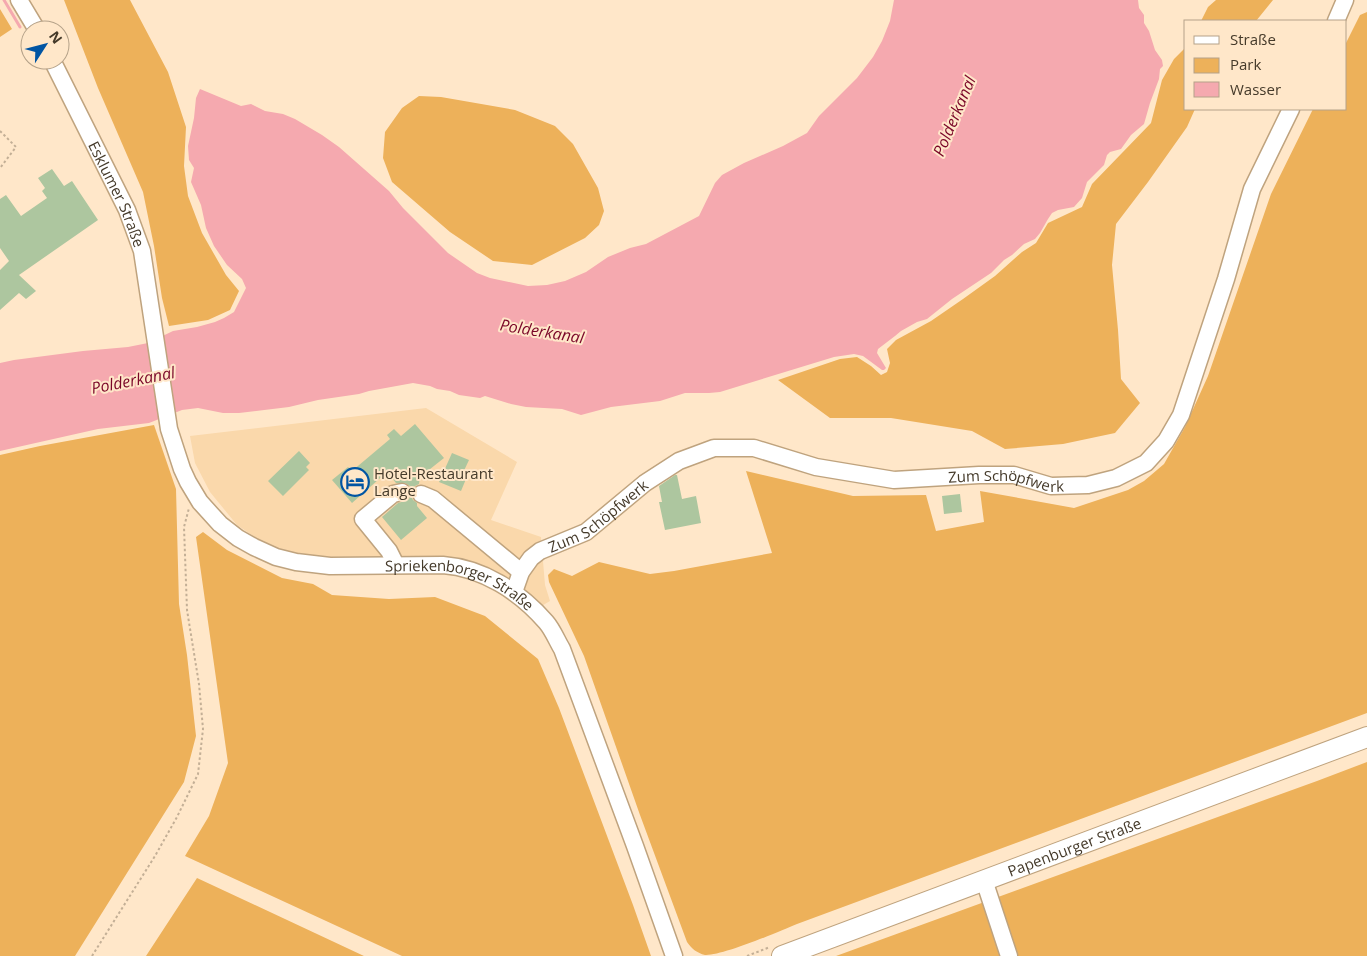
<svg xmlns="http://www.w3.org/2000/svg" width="1367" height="956" viewBox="0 0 1367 956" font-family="'Open Sans',sans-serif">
  <rect width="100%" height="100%" fill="#ffe7c9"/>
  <path fill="#fad8ab" d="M426,408L517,462L491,520L541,537L545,585L550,601L538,608L460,563H330L270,547L237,525L210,492L195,463L190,436Z"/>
  <path fill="#edb15a" d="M64,0H130L168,72L186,127L184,166L188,196L202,233L226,275L239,291L230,310L208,320L169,326L162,298L154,246L143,192L98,88Z
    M1216,0H1273L1256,21H1201L1208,7Z
    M0,9L12,29L0,37Z
    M1367,12V713L797,924C778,932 722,956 705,955C697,953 692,949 687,942L640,815L584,656L549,582L548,575L554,569L572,576L599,562L650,574L674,571L772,553L746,471L853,496L926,495L936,531L984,522L980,491L1074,508L1128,490L1144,481L1164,464L1185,427L1208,376L1271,194L1313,109H1346V43L1360,15Z
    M1186,47V109H1195L1187,127L1148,182L1116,224L1112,265L1118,330L1121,379L1140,403L1115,433L1063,444L1005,449L972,431L891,418H830L778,380L840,359L857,357L871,366L881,375L887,372L890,363L887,349L896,340L931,321L963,299L995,276L1022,252L1036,243L1048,223L1082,207L1092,184L1151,123L1162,80L1174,59Z
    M419,96L441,97L515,110L555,126L573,144L598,188L604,211L599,225L585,238L532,265L493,261L450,232L392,182L383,158L385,132L402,108Z
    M154,425L176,489L179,604L187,655L196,736L184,782L75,956H0V455L40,446Z
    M203,532L227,550L282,578L313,584L332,595L389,599L435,597L485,616L538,659L559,708L633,905L651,956H402L185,856L209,816L228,763L196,537Z
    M1367,762V956H836L1317,781Z
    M197,878L364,956H146Z"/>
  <path fill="#f5a9af" d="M894,0H1138L1139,8L1144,15V23L1149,31L1155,50L1162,60L1163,66L1160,69L1159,79L1150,103L1144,124L1131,135L1121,149L1110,152L1107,155L1104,165L1087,182L1082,198L1074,207L1058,210L1052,213L1048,219L1040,233L1035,239L1024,244L1012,255L1004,260L991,273L952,299L927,319L917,322L901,331L895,336L878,349L877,353L886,368L884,370H882L863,356L854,354L834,357L720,392L709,393H685L660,401L611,407L581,415L562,409L526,407L511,404L485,396L480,398L459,395L450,391L437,389L430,386L413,383L369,391L359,394L318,400L289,407L239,413H223L198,408L182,410L149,423L98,429L0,451V363L14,360L83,351L128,347L148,343L173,331L197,327L215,322L224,318L234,312L246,288L242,279L227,265L214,246L206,228L201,205L191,182L194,168L189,160L188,146L194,118L196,98L200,89L241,106L251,104L265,111L283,114L295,119L322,135L339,147L389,191L403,208L448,253L477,273L490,278L528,286L547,285L565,281L586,272L608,257L630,248L646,244L699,216L715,183L722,175L744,163L783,146L807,133L819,116L857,78L873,57L882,41L890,21Z"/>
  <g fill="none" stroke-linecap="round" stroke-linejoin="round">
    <path stroke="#f5a9af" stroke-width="3" d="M4,0L20,27"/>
  </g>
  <path fill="#adc69f" d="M52,169L64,186L72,181L98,220L19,275L36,291L26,299L19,293L0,310V270L9,261L0,248V199L6,195L21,216L47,198L42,191L45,188L38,178Z
    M415,424L444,458L420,477L419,484L415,486L412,490L410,486L405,483H396L387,472L352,503L332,480L348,467L352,471L390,439L387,435L394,429L401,436Z
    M299,451L310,463L306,467L309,470L283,496L268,481Z
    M452,453L469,460L461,477L466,479L461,491L439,482Z
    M675,475H677L682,499L696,496L701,523L665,530L659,502H662L659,486Z
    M960,494L962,512L944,514L942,496Z
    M411,496L413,500L417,503V506L427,518L401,540L382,517L398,503L408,500Z"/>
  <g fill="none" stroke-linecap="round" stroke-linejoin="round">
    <defs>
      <g id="minor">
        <path d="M19,0L37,30"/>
        <path d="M1336,21L1345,0"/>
        <path id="s1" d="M52,60L127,210L142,251L169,429L182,469L188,482L200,502L220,524L238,538L254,547L276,557L296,562L330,566L443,565C483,568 520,592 546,622C553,630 557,641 562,649L635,846L674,956"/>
        <path d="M421,494L433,499L521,572"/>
        <path d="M396,565L389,551L363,519L393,494L402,492"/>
        <path id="s2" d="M514,592L521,572L531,558L540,551L586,532L645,483L679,461L714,448H754L816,467L894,480L979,475H1014L1051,486L1088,485L1116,478L1146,463L1166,441L1181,415L1226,279L1252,189L1291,109"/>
        <path d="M984,880L1009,956"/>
      </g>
      <g id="major">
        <path id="s3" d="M782,956L1367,737"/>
      </g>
    </defs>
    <use href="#minor" stroke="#bfa37e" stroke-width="19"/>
    <use href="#major" stroke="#bfa37e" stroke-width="22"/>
    <path stroke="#c3af96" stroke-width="2" stroke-dasharray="2.5 2.5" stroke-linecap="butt" d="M0,131L16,147L0,168
      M92,956L155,856L177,817L198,774L203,729L199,684L187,610L184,527L189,508
      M747,956L770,947"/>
    <use href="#minor" stroke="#fff" stroke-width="16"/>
    <use href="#major" stroke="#fff" stroke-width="20"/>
  </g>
  <defs>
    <symbol id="hotel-ring" viewBox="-11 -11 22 22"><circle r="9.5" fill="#ffe7c9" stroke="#0155a3" stroke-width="1.5"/><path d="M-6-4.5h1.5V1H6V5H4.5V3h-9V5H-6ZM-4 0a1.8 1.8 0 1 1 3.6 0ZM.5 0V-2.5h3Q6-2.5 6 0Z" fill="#0155a3"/></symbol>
  </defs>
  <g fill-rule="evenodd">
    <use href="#hotel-ring" x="339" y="466" width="32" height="32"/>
  </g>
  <g text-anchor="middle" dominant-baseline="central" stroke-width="4" stroke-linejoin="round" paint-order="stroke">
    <g font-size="15" fill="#453a2a" stroke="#ffe7c9">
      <text stroke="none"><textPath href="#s1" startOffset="149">Esklumer Straße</textPath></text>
      <text stroke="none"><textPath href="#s2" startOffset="551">Zum Schöpfwerk</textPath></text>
      <text stroke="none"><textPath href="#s2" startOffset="118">Zum Schöpfwerk</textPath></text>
      <text stroke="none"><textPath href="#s1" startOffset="755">Spriekenborger Straße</textPath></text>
      <text stroke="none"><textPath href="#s3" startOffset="312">Papenburger Straße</textPath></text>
    </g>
    <g font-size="15" fill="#453a2a" stroke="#ffe7c9" text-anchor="start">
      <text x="374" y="473">Hotel-Restaurant<tspan x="374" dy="17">Lange</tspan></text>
    </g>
    <g font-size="16" font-style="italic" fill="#7a0628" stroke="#ffe7c9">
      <text transform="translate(954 116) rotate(-67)">Polderkanal</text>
      <text transform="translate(542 331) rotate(9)">Polderkanal</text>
      <text transform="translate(133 380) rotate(-11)">Polderkanal</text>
    </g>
  </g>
  <rect x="1184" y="20" width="162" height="90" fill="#ffe7c9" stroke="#b5a289"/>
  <rect x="1194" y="36" width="25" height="8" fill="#ffffff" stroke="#b5a289"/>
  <text x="1230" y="45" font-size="15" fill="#453a2a">Straße</text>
  <rect x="1194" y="58" width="25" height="15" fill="#edb15a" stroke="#b5a289"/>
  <text x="1230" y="70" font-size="15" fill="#453a2a">Park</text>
  <rect x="1194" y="82" width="25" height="15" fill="#f5a9af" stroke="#b5a289"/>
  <text x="1230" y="95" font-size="15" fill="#453a2a">Wasser</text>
  <g transform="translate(45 45) rotate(54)"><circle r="24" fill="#ffe7c9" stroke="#b5a289"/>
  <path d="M0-4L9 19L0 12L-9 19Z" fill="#0155a3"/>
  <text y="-8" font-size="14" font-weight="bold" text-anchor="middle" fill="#453a2a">N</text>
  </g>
</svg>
